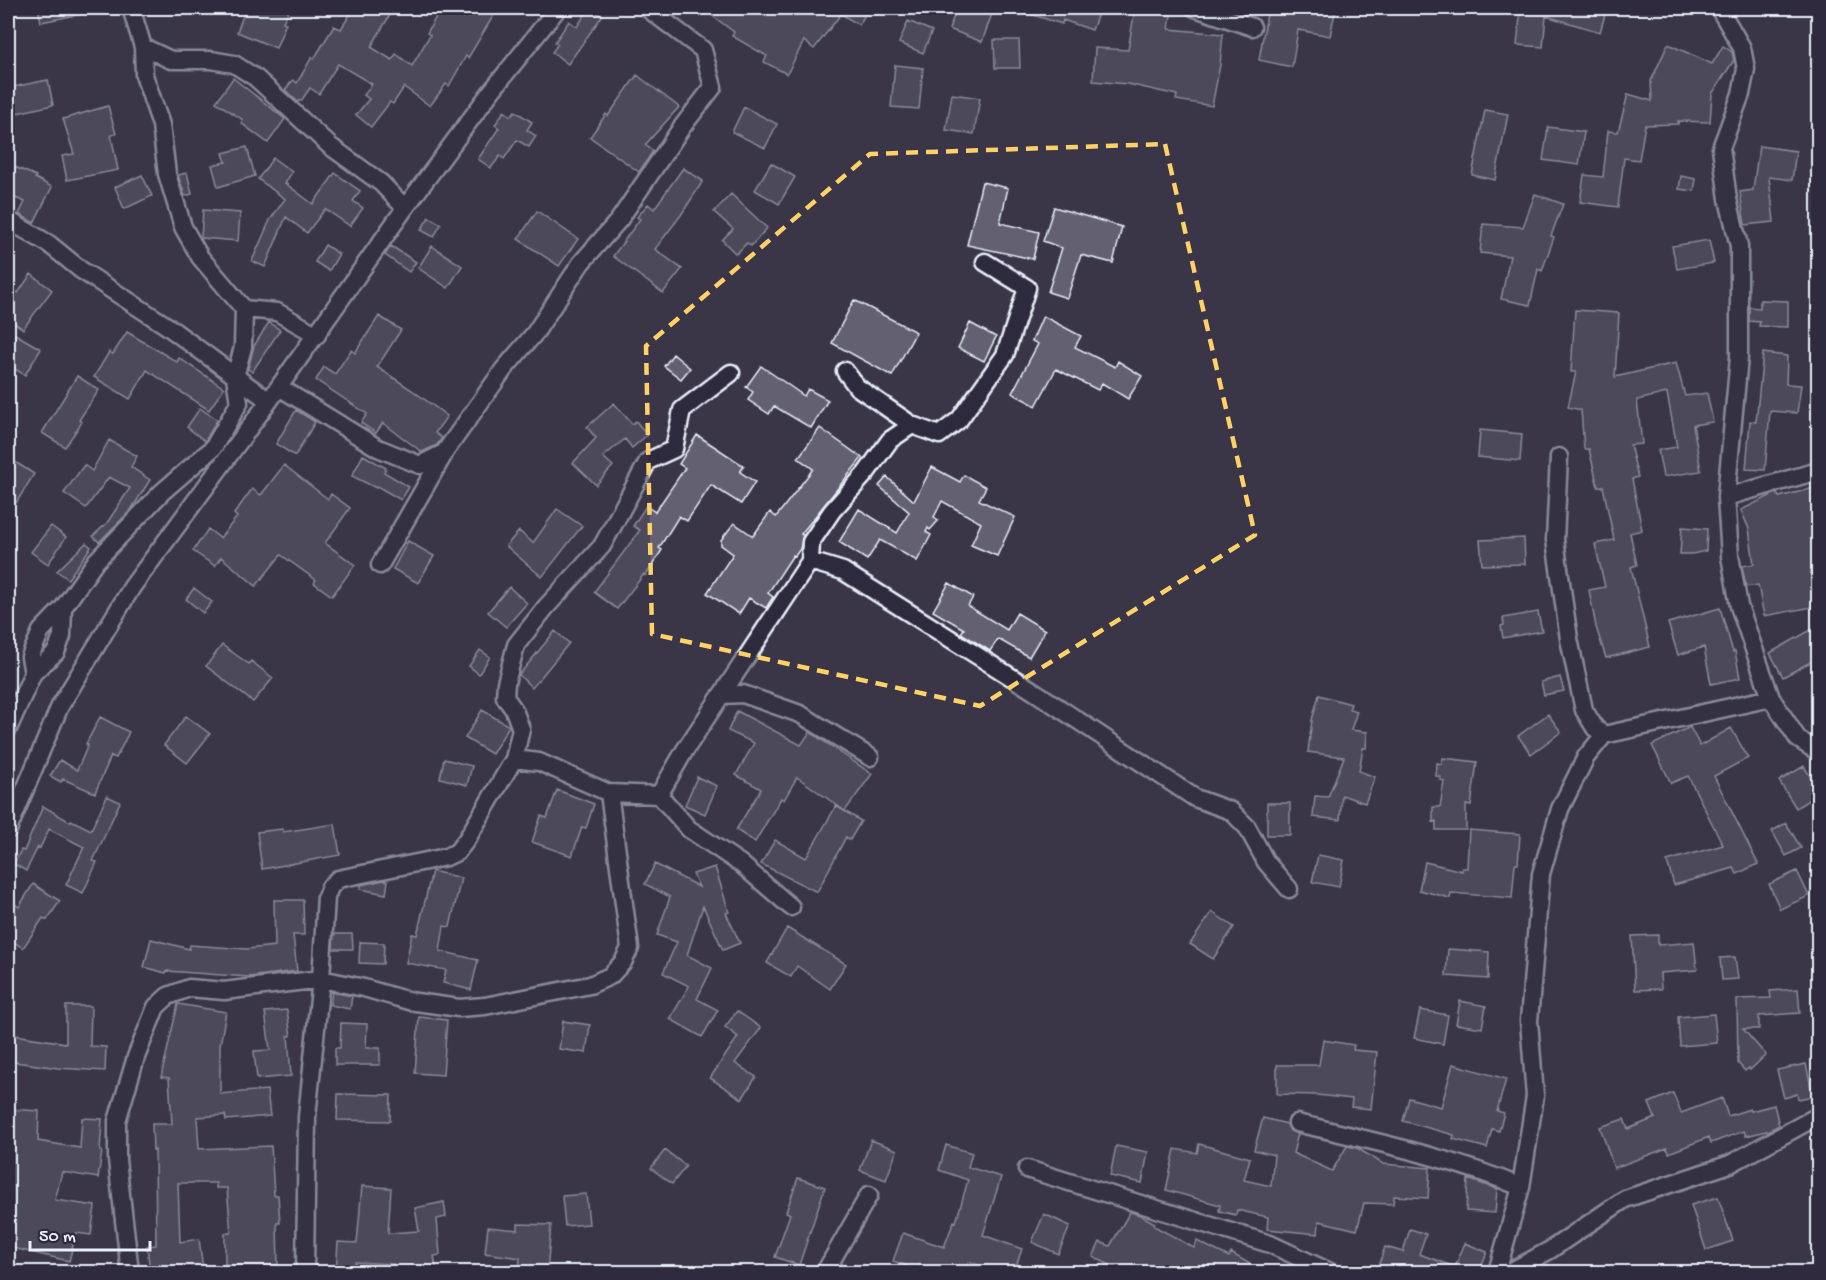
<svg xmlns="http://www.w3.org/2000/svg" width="1826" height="1280" viewBox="0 0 1826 1280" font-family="'Gochi Hand',sans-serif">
  <rect width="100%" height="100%" fill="#3a3648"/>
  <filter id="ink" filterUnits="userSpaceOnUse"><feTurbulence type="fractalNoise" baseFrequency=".0167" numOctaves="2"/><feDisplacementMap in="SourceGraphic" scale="12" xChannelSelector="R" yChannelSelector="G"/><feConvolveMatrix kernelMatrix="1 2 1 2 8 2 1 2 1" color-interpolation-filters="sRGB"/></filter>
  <g filter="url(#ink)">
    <path fill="#636171" stroke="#e8f1f8" stroke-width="1.5" d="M38,8H81L82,14L41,22Z
      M246,8H290L283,22L286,23L276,48L237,32Z
      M354,8H394L371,47L392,60L396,54L412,66L430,35L427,33L441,8H498L468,58L466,56L449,86L446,84L430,106L404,87L393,104L390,102L371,127L356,115L369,99L364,95L372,84L338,64L319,94L310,88L301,101L300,100L298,102L285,90L293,80L297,83L312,57L314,59L334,26L341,29Z
      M589,8L602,16L568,64L552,52L558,44L555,42L569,21L577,27Z
      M702,8H869L859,25L841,14L814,49L804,41L787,74L764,62L767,56L732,36L734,32Z
      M957,8H994L982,42L949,29Z
      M1020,8H1100L1092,30L1063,20L1062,24L1020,11Z
      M1268,8H1336L1330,36L1298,30L1292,67L1259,60Z
      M1521,8H1607L1600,32L1546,16L1543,47L1517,45Z
      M1135,9L1171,15L1169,29L1223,34L1220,65L1212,106L1176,100L1177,95L1128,84L1093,81L1095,48L1128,50Z
      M908,21L932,31L923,53L899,43Z
      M994,40H1019L1020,68H995Z
      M1668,44L1712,64L1723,46L1732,52L1734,60L1712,94L1710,122L1678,121V124L1645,125L1639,160L1624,158L1618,207L1580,202L1584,175L1603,177L1608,131L1618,132L1628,94L1652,101L1651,81Z
      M895,65L923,68L919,109L891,107Z
      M637,75L679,107L645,145L653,151L639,172L590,137L606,114L608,116Z
      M233,78L285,119L268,143L241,123L243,120L216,102Z
      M48,80L53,105L8,115V88Z
      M952,94L980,98L974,134L946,130Z
      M108,106L116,134L111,135L118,170L67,180L62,156L74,154L63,119Z
      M744,107L777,124L765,148L732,132Z
      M1485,110L1508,114L1495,180L1472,175Z
      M504,111L511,116L515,111L532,122L527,130L536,136L529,147L517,140L504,159L500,156L491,168L478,159L499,128L495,125Z
      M1548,127L1584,132L1579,165L1543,160Z
      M1759,146L1796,151L1792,180L1769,177L1774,222L1745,225L1740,192L1753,190Z
      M247,147L255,176L218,187L212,165L226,162L223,153Z
      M273,158L292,172L285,183L313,204L335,173L360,191L353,201L363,208L350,226L325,209L307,233L286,217L265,267L252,261L270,220L285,199L258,179Z
      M771,163L795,177L779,204L755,190Z
      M8,164L36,176L35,178L52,187L34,223L19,214L25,202L8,195Z
      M683,168L703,181L681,215L655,249L682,269L663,293L613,256L640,219L637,217L648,204L654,209Z
      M187,173L192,194L185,196L178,175Z
      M142,175L152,196L124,209L115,187Z
      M1681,176L1696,179L1694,191L1679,189Z
      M982,182L1008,188L1000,223L1039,232L1033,259L967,245Z
      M731,194L767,228L751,246L747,243L736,254L722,240L733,229L714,212Z
      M1535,194L1563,204L1551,236L1554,237L1542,271L1538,269L1530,305L1501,299L1510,256L1480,253L1483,224L1523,227Z
      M1054,207L1122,227L1113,263L1081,255L1067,298L1048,292L1062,248L1043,241Z
      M203,210L240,213L238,241L201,238Z
      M537,211L578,239L559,266L518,239Z
      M429,217L441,224L434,237L421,230Z
      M1709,240L1714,263L1677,269L1672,246Z
      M325,245L339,254L329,271L315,262Z
      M391,246L416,262L409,272L385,255Z
      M432,246L462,266L448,288L418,268Z
      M31,274L52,290L23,329L8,318V286L18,293Z
      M854,300L916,332L892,376L832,343Z
      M1760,300L1788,301V327L1759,326L1760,322L1749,321V307L1760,308Z
      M1575,310L1619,313L1615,377L1676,363L1685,396L1707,393L1713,422L1693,425L1701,471L1663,477L1658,450L1677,447L1667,393L1637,400L1642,444L1630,445L1638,477L1632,479L1642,530L1630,533L1637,565L1631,567L1650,647L1606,658L1596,627L1589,590L1605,587L1595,544L1614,540L1603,486L1598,487L1589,449H1584L1581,410L1568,407L1576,372H1571Z
      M379,316L401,330L377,367L412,390L447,416L435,433L442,438L437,445L422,452L383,423L376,433L361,423L367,414L316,380L324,367L335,374L351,350L355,353Z
      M1043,316L1081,336L1075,347L1115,367L1118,361L1142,376L1128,399L1102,383L1098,390L1056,369L1036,406L1012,393L1038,344L1032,341Z
      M269,322L280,330L252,372L248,369L254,346Z
      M970,323L996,337L984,361L958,348Z
      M127,332L177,362L179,358L224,388L209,410L147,370L130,399L94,377L109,352L113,354Z
      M15,334L41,349L25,375L8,365V348Z
      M1763,353L1787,356L1786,384L1801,385L1797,413L1770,411L1765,470L1746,469L1750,421L1756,422Z
      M673,354L690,368L681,379L664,366Z
      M761,366L804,396L808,389L828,400L811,428L774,406L769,414L748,400L753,392L746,387Z
      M77,376L99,390L79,420L82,422L65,447L42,433Z
      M614,403L632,424L636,421L647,435L632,448L625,439L603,457L613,466L596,485L573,463L596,438L587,427Z
      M200,408L217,420L205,441L187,427Z
      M296,410L315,422L295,456L276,444Z
      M820,428L862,458L801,534L803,535L800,549L795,556L793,555L768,593L773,597L766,608L749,598L739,614L707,593L733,554L721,545V540L734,523L753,536L770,512L776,517L813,469L798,458Z
      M1480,430L1522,434L1520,461L1478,457Z
      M697,435L744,466L740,472L755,482L741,504L711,485L687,521L679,516L659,548L662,550L646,575L644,574L617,609L594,592L640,530L633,526L646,506L655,512L685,468L679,464Z
      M109,440L137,456L131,467L150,480L131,510L99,542L93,536L107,523L130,488L109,477L86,508L64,493L84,465L92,471Z
      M363,455L386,468L384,472L409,487L401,500L377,486L376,488L352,476Z
      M12,460L34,474L16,503L8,498V467Z
      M284,465L328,499L331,494L350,508L325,543L355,565L332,596L314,583L316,580L281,555L256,586L221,557L215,566L193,551L208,529L220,538L237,517L234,514L252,489L261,495Z
      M932,467L960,482L964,475L986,487L979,500L1015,517L997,556L971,545L981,523L942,501L934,517L938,521L930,530L928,528L926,532L931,535L917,561L880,540L867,560L839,542L859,509L897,533L909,512L879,486L887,477L914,501Z
      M1818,487V606L1764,616L1758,585L1746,587L1742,566L1754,564L1749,529L1741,510L1774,494L1777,493L1779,497Z
      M557,509L582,526L542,577L506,546L519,531L533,543Z
      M51,526L66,537L48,564L31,552Z
      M1682,527L1707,529L1706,551L1692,554H1680Z
      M1524,538L1525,564L1482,565L1480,540Z
      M408,541L434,556L418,583L393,569Z
      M86,543L91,547L68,579L57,571Z
      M949,583L973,597L968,606L1007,630L1017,613L1045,630L1029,657L998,639L990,651L961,633L964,629L933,611Z
      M509,587L527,603L506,627L488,612Z
      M194,588L212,602L203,613L186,599Z
      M1720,608L1733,652L1735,651L1740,678L1711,684L1704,647L1678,655L1668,623Z
      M1538,612L1542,631L1503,638L1501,626L1504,625L1503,618Z
      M1818,626V658L1783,677L1770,653Z
      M555,631L569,643L532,688L519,675Z
      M222,645L249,664L251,661L273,678L253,702L206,666Z
      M480,650L490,657L479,674L469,666Z
      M1560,677L1564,691L1544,695L1541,682Z
      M1319,695L1351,704L1349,709L1357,711L1351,730L1367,732L1366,748H1363L1359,771L1375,777L1365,803L1342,795L1340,820L1313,817L1315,796L1328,797L1344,757L1308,752L1312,720Z
      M482,710L509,726L492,754L465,738Z
      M737,711L801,745L810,732L872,774L845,811L797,777L784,800L781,798L755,842L736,830L761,789L736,775L754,743L728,731Z
      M1548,714L1561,732L1531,754L1518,736Z
      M186,716L210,734L187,763L164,745Z
      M100,717L129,732L116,758L111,756L95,793L63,779L61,782L50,776L60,760L77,770L88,745L86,744Z
      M1690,727L1700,746L1731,728L1748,758L1714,776L1758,864L1737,874L1734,868L1674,885L1667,861L1723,845L1688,776L1671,783L1652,745Z
      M1443,758L1477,762L1471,806L1466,805V830H1436V821L1433,822V807H1440L1444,781L1440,780L1441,777L1436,776L1437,763L1442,764Z
      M444,759L472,766L467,785L440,778Z
      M1804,766L1818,790V794L1796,808L1779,781Z
      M697,777L717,786L705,814L685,805Z
      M557,790L594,804L586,828L582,827L572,856L532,842L541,816L547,818Z
      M107,796L120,802L93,861L97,862L83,893L66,885L84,847L49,829L40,848L38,847L26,871L14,864L21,850L24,851L43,806L70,822L71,820L91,830Z
      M1267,803H1290V835H1267Z
      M836,806L861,821L850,840L846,837L817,892L761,864L775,840L806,858Z
      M1786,823L1801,848L1786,856L1772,831Z
      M335,824L340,855L262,869L257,832L282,829L283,832Z
      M1469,830L1520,834L1518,864H1515L1512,898L1451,893L1450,898L1419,890L1425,862L1462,871V868H1467Z
      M1318,855L1344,860L1339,887L1312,882Z
      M655,864L699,887L693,874L715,867L729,912L726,913L740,943L723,950L703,906L687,955L712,968L697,999L718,1010L702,1037L670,1019L689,986L663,973L677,942L657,935L670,897L645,884Z
      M432,871L461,878L450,927L444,926L440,951L478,960L471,990L443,983L446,970L406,963L412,934L417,935Z
      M1797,871L1809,896L1780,909L1769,884Z
      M384,880L388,881L386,894L360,889L361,885Z
      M33,884L60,901L47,920L43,918L23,948L8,938V926L12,919L8,916V899L19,907Z
      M274,900H303L304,935H293L297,971L249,977L167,971L166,973L144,967L151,939L189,949L190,945L247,949L275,946Z
      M1212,912L1234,927L1213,959L1190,944Z
      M787,928L846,964L830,989L797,966L791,977L767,963Z
      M334,934H352L353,949H333Z
      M1658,935V945L1694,942L1697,970L1660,973L1661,989L1635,990L1632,936Z
      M360,942L384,943L383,964L359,963Z
      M1448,949L1489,952L1488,979L1446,976Z
      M1735,957L1738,979L1722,980L1720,958Z
      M1798,989L1800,1013L1759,1016V1029H1743L1766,1055L1750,1070L1749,1068L1745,1071L1738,1063L1737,999L1771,998L1770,991Z
      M332,992L352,996L350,1009L330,1005Z
      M1460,1001L1486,1006L1482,1028L1456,1024Z
      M178,1004L226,1012L220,1045V1094L267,1090L270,1116L226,1120L225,1115L197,1117L199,1149L271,1146L274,1195H278L280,1223H277L278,1265H225V1233H231L227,1188H216V1183H178L180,1242L199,1239L203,1269L179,1272H150L147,1246L156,1245L155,1150H153L152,1124H172L169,1078L161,1077Z
      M66,1006H91L90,1046L106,1047L105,1071L58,1068L8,1061V1034L66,1043Z
      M287,1010L291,1036H288L291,1076L257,1079L254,1051L270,1050L265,1012Z
      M1420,1010L1448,1015L1443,1044L1414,1038Z
      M737,1011L761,1028L735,1063L756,1077L742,1099L710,1078L738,1037L725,1027Z
      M1714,1014L1717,1043L1680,1046L1678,1017Z
      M419,1017L447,1020L443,1075L415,1073Z
      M563,1021L590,1025L586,1053L559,1049Z
      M341,1023L367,1024L366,1048H380V1065H335V1048H340Z
      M1323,1040L1354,1045L1353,1050L1377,1052L1371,1109L1351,1107L1352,1099L1317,1095L1277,1094V1065H1319Z
      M1453,1064L1506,1079L1497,1111L1504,1113L1499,1131L1492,1129L1487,1148L1453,1139L1454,1135L1403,1121L1409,1098L1441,1107Z
      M1806,1064L1813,1096L1798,1099L1797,1094L1784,1098L1777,1070Z
      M1673,1093L1681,1113L1722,1098L1728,1116L1750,1109L1751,1111L1774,1105L1779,1125L1770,1130L1746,1136L1744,1131L1711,1143L1709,1137L1669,1153L1667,1148L1614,1168L1600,1127L1624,1119L1628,1129L1655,1118L1649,1103Z
      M338,1094L391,1095L390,1121L337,1120Z
      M8,1109L39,1111L38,1141L80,1148L82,1118L102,1119L100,1151H102L98,1178L62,1172L55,1200L95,1206L91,1235L76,1233L69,1261L8,1247Z
      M1263,1118L1287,1124L1290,1131L1298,1134L1293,1153L1332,1171L1347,1146L1357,1148L1383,1164L1430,1168L1428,1198L1394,1196L1393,1204L1364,1203L1357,1230L1319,1221L1318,1234L1267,1229L1268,1217L1237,1210L1236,1215L1219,1211L1220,1205L1166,1190L1175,1149L1197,1153L1199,1144L1250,1158L1244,1180L1271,1186L1274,1155L1254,1150Z
      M871,1140L897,1150L886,1180L860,1170Z
      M946,1145L972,1153L968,1167L1001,1177L983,1235L1022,1249L1014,1272H999L969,1262L965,1272H939L920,1265L919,1270L893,1261L903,1233L944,1247L954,1221L956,1222L968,1180L939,1170Z
      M1116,1146L1148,1152L1142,1183L1110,1176Z
      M665,1150L686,1166L672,1184L651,1168Z
      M798,1178L825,1187L799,1265L775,1257L790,1214L786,1212Z
      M1468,1179L1497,1189L1495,1213L1466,1211Z
      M362,1186L391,1188L388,1233L419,1231L415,1208L444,1202L446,1217L437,1219L440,1255L434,1256L437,1272H395L393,1264L355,1262V1272H336L338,1242L357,1243Z
      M586,1194L589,1224L565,1226L562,1196Z
      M1718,1197L1733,1241L1706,1250L1691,1205Z
      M1130,1212L1140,1215L1155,1223L1154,1226L1194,1248L1197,1241L1229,1257L1231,1253L1264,1272H1125L1093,1257L1100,1242L1110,1246Z
      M1044,1214L1070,1226L1058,1254L1032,1242Z
      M518,1224L551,1225L547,1272H519L520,1258L485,1253L488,1227L518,1230Z
      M1410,1229L1426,1234L1419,1254L1455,1267L1465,1243L1487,1252L1479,1272H1376L1385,1247L1403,1252Z"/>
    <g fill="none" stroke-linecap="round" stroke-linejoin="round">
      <defs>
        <path id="minor" d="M1195,8L1252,27
          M1719,8L1742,48L1746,69L1741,94L1721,148L1728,199L1739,246V357L1726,497L1730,556L1739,606L1771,698L1798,739L1818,752
          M143,47L171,60H211L234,64L256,78L330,146L381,183L405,208
          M8,220L49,244L81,270L167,326L269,401
          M244,309L277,312L317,335
          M845,371L857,387L912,425
          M279,387L378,448L420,465L444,453L504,369L535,333L581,263L619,220L682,127L713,87L703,50L647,8
          M1559,457L1555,540L1569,639L1584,710L1595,728L1604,735
          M1726,497L1818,471
          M810,561L843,571L1035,692L1195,798L1231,811L1247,827L1266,862L1289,889
          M380,565L444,454
          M33,673L30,657L41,631L63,608
          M721,695L743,694L800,714L870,757
          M8,729L33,673L56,652L62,636L63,608L96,561L162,492L213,448L239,403L235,377L243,347L244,309L200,257L183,227L167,174L161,125L144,75L143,47L131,8
          M514,759L539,762L609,793L659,795L689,829L741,864L791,907
          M659,795L685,750L810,561L811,542L832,511L866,473L890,440L912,425L939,435L959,420L1005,355L1027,288L985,262
          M8,830L60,706L132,587L269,401L405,208L490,93L558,8
          M1297,1123C1372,1141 1449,1157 1521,1187L1497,1272
          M1027,1169L1270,1244L1330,1272
          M1521,1187L1535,1096L1529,1021L1541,874L1560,809L1586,757L1604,735L1771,698
          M130,1272L117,1160V1121L136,1057L156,1007L168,996L189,988L224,991L321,979L364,988L409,1001L459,1008L485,1006L590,985L610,976L623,962L630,948L609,793
          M305,1272L307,1117L321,979L326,897L330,887L338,879L446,857L457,852L467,839L514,759L521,729L514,710L505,697L506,683L516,645L546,607L602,546L648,461L674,449L682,410L731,373
          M825,1272L869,1195
          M1510,1272L1550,1250L1625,1199L1730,1164L1818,1116"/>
      </defs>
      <use href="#minor" stroke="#e8f1f8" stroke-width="21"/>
      <use href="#minor" stroke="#2f2a3d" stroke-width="16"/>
    </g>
  </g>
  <path d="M0 0H1826V1280H0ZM1165,144L1255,535L980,706L652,634L646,346L870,154Z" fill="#3a3648" fill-opacity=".55" fill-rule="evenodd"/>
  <path fill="none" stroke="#ffd166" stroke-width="4.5" stroke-dasharray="12 8" stroke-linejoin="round" d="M1165,144L1255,535L980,706L652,634L646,346L870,154Z"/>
  <rect width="1826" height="1280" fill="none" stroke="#2f2a3d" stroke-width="30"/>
  <rect x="15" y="15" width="1796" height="1250" fill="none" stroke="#e8f1f8" stroke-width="2" filter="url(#ink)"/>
  <path d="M30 1241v9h120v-9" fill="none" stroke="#e8f1f8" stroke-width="3"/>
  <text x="39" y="1241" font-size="18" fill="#e8f1f8" stroke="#2f2a3d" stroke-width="4.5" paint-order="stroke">50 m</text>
</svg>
